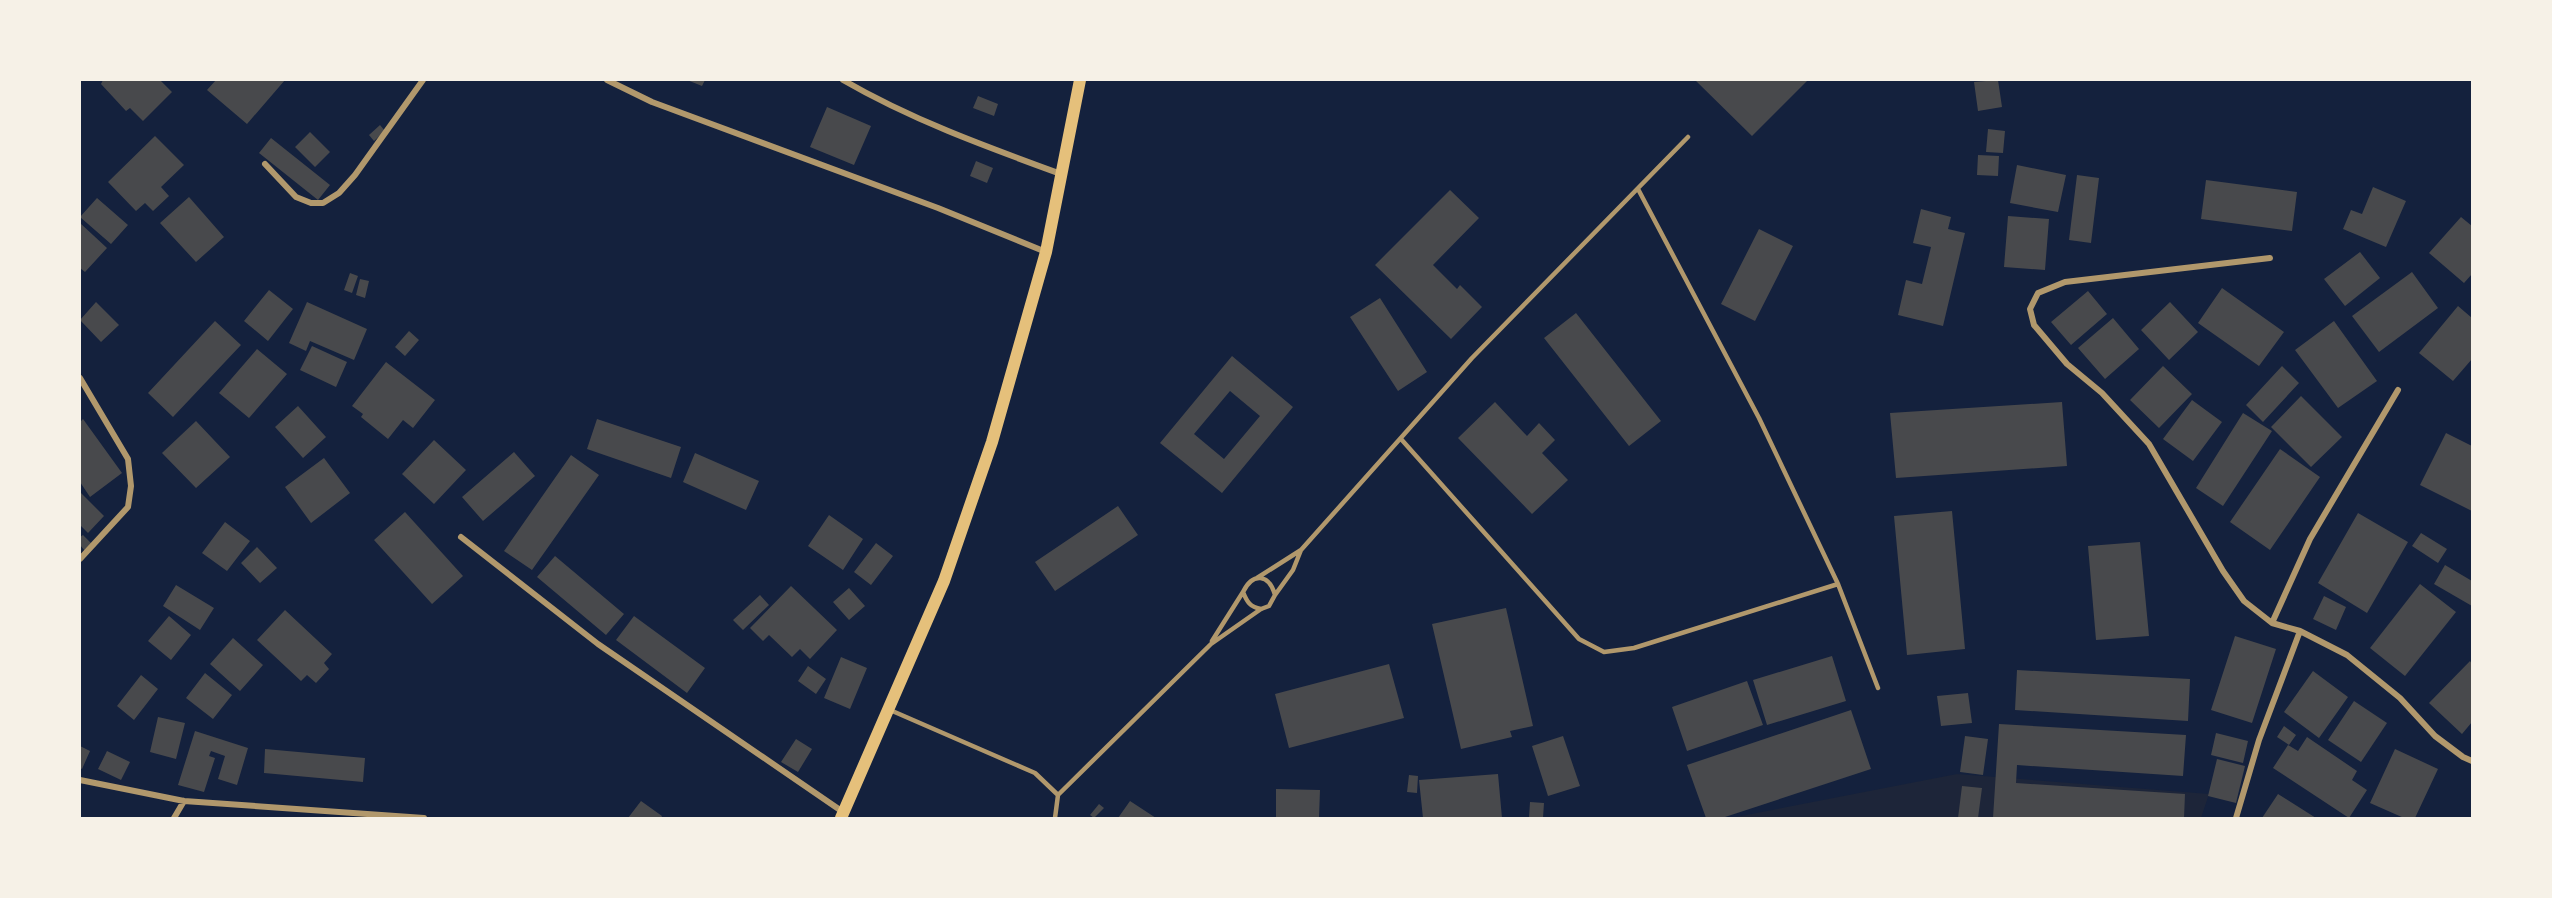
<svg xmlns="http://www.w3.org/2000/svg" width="2552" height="898" viewBox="0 0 2552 898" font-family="Ubuntu,sans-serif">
  <rect width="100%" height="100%" fill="#14213d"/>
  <path fill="#1d2539" d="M1957,774L2209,794L2201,818H1731Z"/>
  <path fill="#48494c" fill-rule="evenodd" d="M103,80H160L172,92L143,121L130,108L126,111L101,84Z
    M216,80H285L247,124L207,90Z
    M687,80H705L702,86Z
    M1695,80H1808L1752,136Z
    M1998,80L2002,107L1978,111L1974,82Z
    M978,96L998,104L994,116L973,108Z
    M827,107L871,126L854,165L810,147Z
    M380,125L385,131L374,141L369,135Z
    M1988,129L2005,131L2003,153L1986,152Z
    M310,132L330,152L315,167L295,147Z
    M155,136L184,165L161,187L169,196L153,211L145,203L136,211L108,182Z
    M271,138L330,185L318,200L259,153Z
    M1978,155L1999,156L1998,176L1977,175Z
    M976,161L993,168L987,183L970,176Z
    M2017,165L2066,175L2058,212L2010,203Z
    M2077,175L2099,178L2091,243L2069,240Z
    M2206,180L2297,192L2292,231L2201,219Z
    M2373,187L2406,201L2386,247L2343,229L2351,210L2362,214Z
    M1450,190L1479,218L1433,265L1457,289L1460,285L1482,307L1451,339L1375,265Z
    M189,197L224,237L196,262L160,223Z
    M97,198L128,225L111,244L80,217Z
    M1921,209L1951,217L1948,229L1965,233L1943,326L1898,315L1906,280L1922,284L1931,247L1913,243Z
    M2008,216L2049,219L2045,270L2004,267Z
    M2461,217L2472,226V274L2464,283L2429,253Z
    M80,223L107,248L85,272L80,268Z
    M1759,229L1793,246L1755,321L1721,304Z
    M2360,252L2380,278L2345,306L2324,279Z
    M2412,272L2438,308L2379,352L2352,316Z
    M350,273L358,276L352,293L344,290Z
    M360,279L369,281L365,298L356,295Z
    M2222,288L2284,332L2259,366L2198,323Z
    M269,290L293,309L268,341L244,321Z
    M2088,291L2107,314L2071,345L2051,322Z
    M1380,298L1427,372L1398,391L1350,317Z
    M96,302L119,325L101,342L80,320Z
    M307,302L367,329L354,360L310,341L306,351L289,343Z
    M2170,302L2198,332L2169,360L2141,330Z
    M2458,306L2472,318V359L2453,381L2419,353Z
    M1576,313L1661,421L1629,446L1544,338Z
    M2113,318L2139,349L2105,379L2078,348Z
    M215,321L241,345L173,417L148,393Z
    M2334,321L2377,381L2338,408L2295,350Z
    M409,331L419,340L405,356L395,347Z
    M312,346L347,362L336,387L300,370Z
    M257,349L287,374L249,418L219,393Z
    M1232,356L1293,407L1222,493L1160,443ZM1230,391L1260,416L1224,459L1194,434Z
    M386,362L435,400L413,428L403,420L388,439L361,417L363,414L352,406Z
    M2163,366L2192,394L2159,428L2130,400Z
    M2282,366L2299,383L2263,422L2246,405Z
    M2301,396L2342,437L2311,467L2271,427Z
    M2192,400L2222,422L2193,461L2163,439Z
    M1495,402L1527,436L1539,423L1555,440L1542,453L1568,480L1532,514L1458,438Z
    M2062,402L2067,466L1896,478L1890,413Z
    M298,406L326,437L303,458L275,427Z
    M2243,413L2272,431L2223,506L2196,488Z
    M83,419L122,473L90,497L80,482V422Z
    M597,419L681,447L671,478L587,449Z
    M196,421L230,457L196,488L162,453Z
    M2446,433L2472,446V511L2420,485Z
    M434,440L466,470L434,504L402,474Z
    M2280,449L2320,477L2270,550L2230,522Z
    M514,452L535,476L483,521L462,497Z
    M695,453L759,481L746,510L683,482Z
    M571,455L599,475L532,570L504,551Z
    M324,458L350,493L311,523L285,487Z
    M80,492L104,516L88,533L80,525Z
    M1118,506L1138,535L1055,591L1035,562Z
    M1952,511L1965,649L1907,655L1894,516Z
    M405,512L463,576L432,604L374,540Z
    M2358,513L2408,542L2367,613L2318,583Z
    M829,515L863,539L843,570L808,546Z
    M225,522L250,541L227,571L202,553Z
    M2421,533L2447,549L2438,563L2412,546Z
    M83,535L92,544L85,551L80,545V537Z
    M2140,542L2149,636L2096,640L2088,546Z
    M876,543L893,556L871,585L854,572Z
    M257,547L277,568L260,583L241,563Z
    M555,556L624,614L606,635L537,577Z
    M2445,565L2472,581V606L2434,584Z
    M2420,584L2456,612L2405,676L2370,648Z
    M176,585L214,608L200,630L163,606Z
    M791,586L837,630L810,659L800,649L792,657L769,635L763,641L750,628Z
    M849,588L865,606L849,620L833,602Z
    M760,595L769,605L743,630L733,620Z
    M2324,596L2346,607L2336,630L2313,619Z
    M1506,608L1533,726L1510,731L1512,737L1461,749L1432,624Z
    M285,610L332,654L324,663L329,669L316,683L307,675L301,681L257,640Z
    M169,616L191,635L171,660L148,641Z
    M634,616L705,668L687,693L616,640Z
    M2235,636L2276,649L2252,723L2211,710Z
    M233,638L263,665L240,691L210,664Z
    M1832,656L1846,701L1767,725L1753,680Z
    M841,657L867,668L850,709L824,698Z
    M2470,661L2472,664V722L2462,734L2429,703Z
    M1389,664L1404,718L1289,748L1275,694Z
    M808,666L826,679L816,694L798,681Z
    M2017,670L2190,679L2188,721L2015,710Z
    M2313,671L2348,697L2319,738L2284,712Z
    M205,673L232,695L213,719L186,698Z
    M141,675L158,689L134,720L117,706Z
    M1747,681L1763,725L1687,751L1672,707Z
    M1968,693L1972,723L1941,726L1937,696Z
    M2354,701L2387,723L2361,762L2328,740Z
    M1851,710L1871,769L1722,818H1706L1687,765Z
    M158,717L185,723L176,759L150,752Z
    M1999,724L2186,735L2183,776L2017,765L2016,783L2185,794L2184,818H1993Z
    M2284,726L2296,735L2289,745L2277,737Z
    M195,731L248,748L237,785L218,779L225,756L211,751L209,756L215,758L204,792L178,785Z
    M2216,733L2248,741L2243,763L2211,755Z
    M1563,736L1580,786L1548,796L1532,746Z
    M1965,736L1988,739L1983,775L1960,772Z
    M2307,737L2357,771L2352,780L2367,790L2349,818L2273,768L2288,745L2298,751Z
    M796,739L812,749L798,772L781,762Z
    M80,746L90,751L82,769L80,768Z
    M265,749L365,758L363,782L264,773Z
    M2395,749L2438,769L2415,818H2404L2370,803Z
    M107,751L130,762L121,780L98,769Z
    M2217,759L2245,766L2236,803L2208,796Z
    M1498,774L1502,818H1423L1419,780Z
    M1409,775L1418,776L1417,793L1407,792Z
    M1962,786L1982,788L1978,818H1958Z
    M1276,789L1320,790L1319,818H1276Z
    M2278,794L2316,818H2262Z
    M641,801L662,816L661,818H628Z
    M1130,801L1156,818H1118Z
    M1530,802L1544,803L1543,818H1529Z
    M1099,804L1104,808L1094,818L1090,815Z"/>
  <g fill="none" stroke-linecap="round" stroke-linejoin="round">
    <path stroke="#b1986c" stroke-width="4.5" d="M1638,189L1759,418L1838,584L1878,688
      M1401,439L1579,639L1604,652L1634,648L1838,584
      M1257,578L1301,550L1472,358L1688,137
      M1275,595L1293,570L1301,550
      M1212,641L1243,592
      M890,710L1035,773L1058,795
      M1055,818L1058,795L1211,644L1261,609L1269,606L1275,595C1269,574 1253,572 1243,592C1247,602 1250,607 1261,609"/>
    <path stroke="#b1986c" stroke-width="6" d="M607,80L652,102L938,208L1046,252
      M843,80C912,120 987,147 1061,174
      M265,164L296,197L311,203H323L339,193L355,175L423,80
      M2270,258L2065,282L2038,293L2030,309L2034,325L2067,364L2102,393L2149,444L2223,571L2244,601L2272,623L2300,631L2347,655L2400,698L2435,736L2463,757L2472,761
      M80,378L128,459L131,486L128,507L80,559
      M461,537L598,644L843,812
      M2272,623L2310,539L2398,390
      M80,780L184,801L424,818
      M174,818L184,801
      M2236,818L2259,740L2300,631"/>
    <path stroke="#e5c07b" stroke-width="12" d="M841,818L944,581L992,442L1046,252L1080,80"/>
  </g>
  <rect width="2552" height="898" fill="none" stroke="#f6f1e7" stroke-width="162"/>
</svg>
